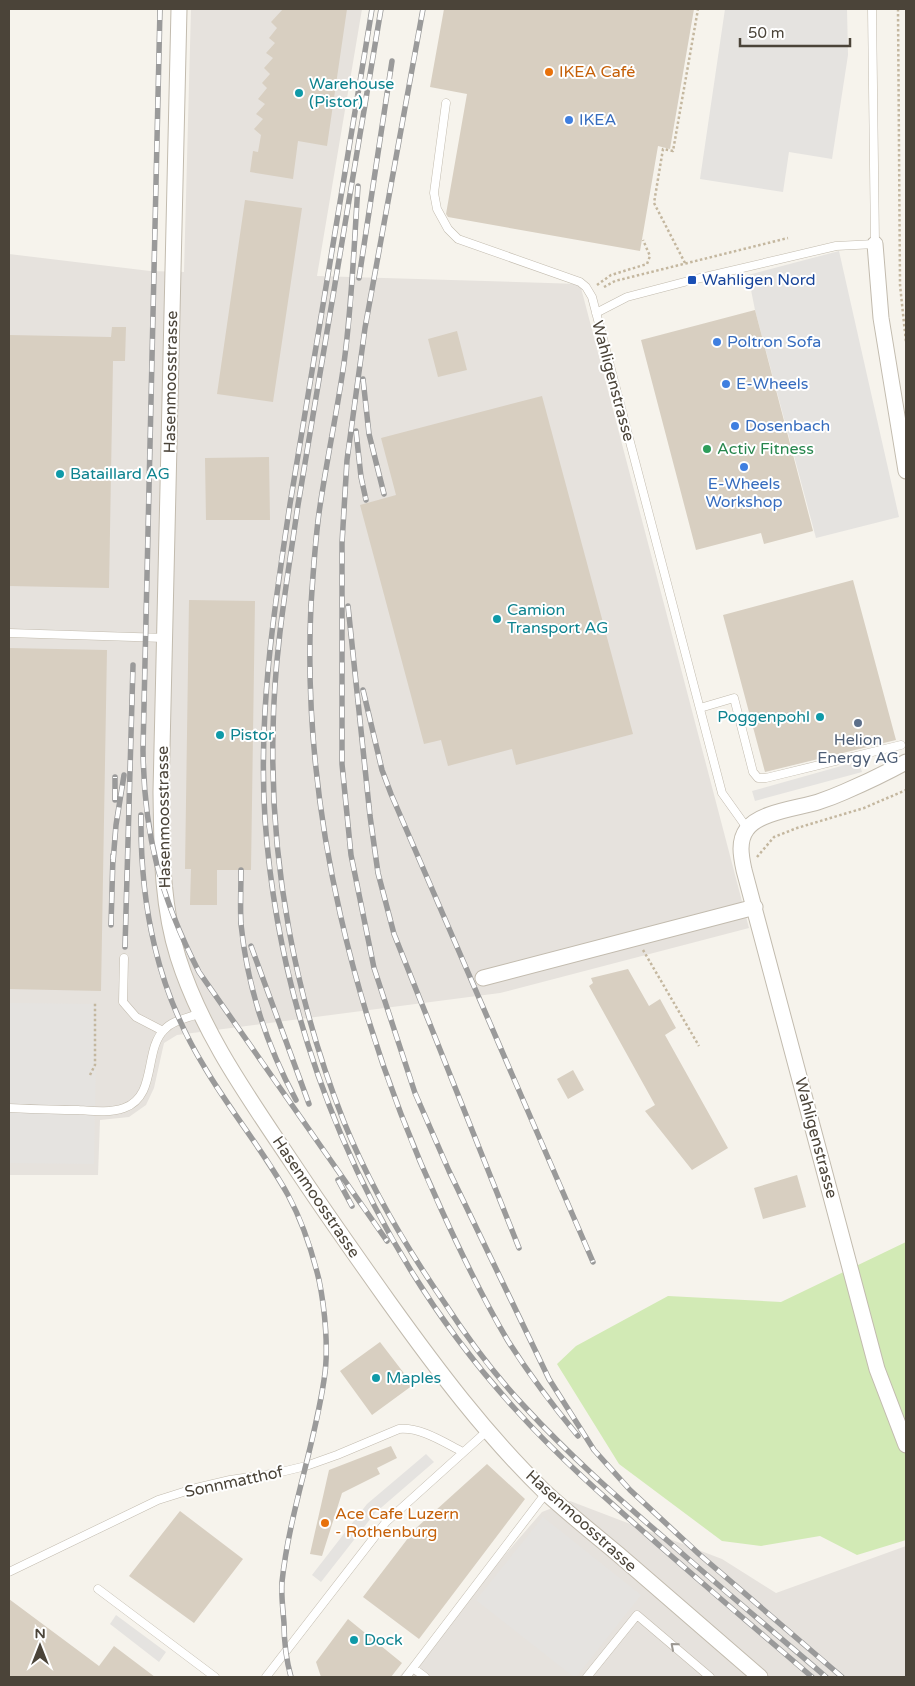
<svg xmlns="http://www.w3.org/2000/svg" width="915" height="1686" viewBox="0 0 915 1686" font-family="'Varela Round',sans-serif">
  <rect width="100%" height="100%" fill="#f6f3ec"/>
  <path fill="#e6e2dd" d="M191,9H362L317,276L580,284L749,928L500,993L177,1035L164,1043L154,1088L146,1105L129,1117L100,1120L98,1175H9V254L150,271L184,272Z
    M570,1501L722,1559L776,1593L906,1546V1677H399L542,1512Z"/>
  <path fill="#d2eab5" d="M906,1242V1540L857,1555L820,1536L761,1546L722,1541L619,1464L557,1364L576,1346L668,1296L781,1302Z"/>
  <path fill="#e5e3e0" d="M725,9H847L848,55L832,159L789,152L783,192L700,179Z
    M839,251L899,517L816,538L755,310L748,275Z
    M859,761L862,772L755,801L752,791Z
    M9,1003L97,1004L94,1164L9,1163Z
    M426,1454L434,1462L375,1513L321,1582L312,1575L367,1504Z
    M543,1517L641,1595L576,1677H574L476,1600Z
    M116,1615L166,1652L159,1662L110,1624Z"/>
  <path fill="#d8cfc1" d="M283,9H347L327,146L298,141L293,179L250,172L253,151L258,152L261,135L254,129L263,119L256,114L265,104L258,99L267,88L262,83L270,74L264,68L273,58L266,53L275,43L269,38L277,28L271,22Z
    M444,9H694L670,149L658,146L640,251L448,217L446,214L467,94L430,87Z
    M245,200L302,208L273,402L217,394Z
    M755,310L813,531L764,544L761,533L696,550L641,340Z
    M112,327H126L125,361H113L109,588L9,586V335L111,337Z
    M457,331L467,370L438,377L428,339Z
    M542,396L633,734L516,765L512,749L448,766L441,740L424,744L360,505L396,495L381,438Z
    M269,457L270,520H206L205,458Z
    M853,580L896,740L765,772L723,615Z
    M189,600L255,601L251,870H217V905H190L191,869H185Z
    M9,648L107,650L101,991L9,989Z
    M628,969L649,1006L660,999L676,1028L665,1035L728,1148L692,1170L645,1111L655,1105L589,986L593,983L591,978Z
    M573,1070L584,1090L568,1099L557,1079Z
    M797,1175L806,1207L763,1219L754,1188Z
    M380,1342L413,1385L372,1415L340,1371Z
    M391,1446L397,1458L377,1468L380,1474L342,1493L322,1556L310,1554L329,1470Z
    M487,1464L525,1499L419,1639L363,1597L415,1529Z
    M180,1511L243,1559L194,1623L129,1576Z
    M9,1599L99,1666L114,1646L155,1677H9Z
    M348,1619L402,1663L391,1677H321L316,1662Z"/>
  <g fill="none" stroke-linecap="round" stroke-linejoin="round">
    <defs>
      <path id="service" d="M446,103L434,193L437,209L448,229L458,239L580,282L586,287L592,297L722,793L747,828
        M596,313L627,297L692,280L836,246L875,244L872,9
        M9,633L165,638
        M700,708L734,698L753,772L758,778H766L901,745
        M124,958L123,1002L136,1017L163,1031
        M9,1108C32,1109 55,1110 78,1110C93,1111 110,1113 124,1108C158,1096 143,1049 165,1029C173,1020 189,1018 200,1013
        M9,1572L158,1500L196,1488L230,1480L277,1473L306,1466L337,1455L399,1429C421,1427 443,1442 463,1452
        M98,1589L215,1677
        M413,1668L425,1677
        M266,1677L386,1522L487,1431
        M406,1677L546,1493
        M587,1677L637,1615L710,1677"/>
      <path id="minor" d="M179,9L161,792C162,848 161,903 178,957C202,1033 249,1098 293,1164C324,1211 356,1256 388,1301C436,1368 486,1435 546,1493C569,1514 594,1534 618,1554C665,1595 713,1636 760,1677
        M875,244L881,318L906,471
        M906,762C886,773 865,783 844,792C835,796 827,799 818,802C799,808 759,812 747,829C738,841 741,856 744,870L877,1369L906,1445
        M483,978L755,907"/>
    </defs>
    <use href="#service" stroke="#c2bbae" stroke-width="9"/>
    <use href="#minor" stroke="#c2bbae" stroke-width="17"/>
    <path stroke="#c4b79f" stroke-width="2.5" stroke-dasharray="2.5 2.5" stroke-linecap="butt" d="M898,9L900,285L906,342
      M685,263L654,203L663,149L673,151L698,9
      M597,285L611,275L647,264L650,256L643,240
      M604,287L615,281L788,238
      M757,857L774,837L797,828L864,808L906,790
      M643,950L699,1046
      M90,1075L95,1065V1002"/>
    <use href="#service" stroke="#fff" stroke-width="8"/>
    <use href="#minor" stroke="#fff" stroke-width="15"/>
    <defs>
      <path id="rail" d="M160,9L143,750C144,835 160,896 199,972L387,1241
        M372,9L290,504C274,609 258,713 265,819C280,1035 370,1250 516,1410C561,1460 611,1503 661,1547C711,1591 762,1634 812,1677
        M381,9L298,505C287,580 274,655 273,731C270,864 295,998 344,1122C369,1184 406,1247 444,1302C468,1339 494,1374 524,1406C569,1455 619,1499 669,1542C721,1588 774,1632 826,1677
        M423,9L365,328L347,460L342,543V764L351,855L374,968L415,1093L449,1171L549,1379L594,1450L630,1490L700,1555L842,1677
        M358,186C354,245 352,304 344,363C337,413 326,463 319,513C315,543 313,574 311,605C301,811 356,1025 442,1211C462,1255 483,1299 508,1341C529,1374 553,1406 578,1436
        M359,278L392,61
        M363,379L369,434L384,494
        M356,431L361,477L366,500
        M348,606L370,816L378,873L394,934L519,1248
        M363,690L382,770L391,794L593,1262
        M115,800V777
        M141,815C140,906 157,990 205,1068C231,1112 263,1150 288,1195C302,1221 312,1251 319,1280C325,1309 329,1351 324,1380C314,1448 289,1514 282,1582C281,1595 283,1610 284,1623C284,1642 286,1659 291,1677
        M113,862L116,825L124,775
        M241,870C241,888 240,907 241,924C247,985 267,1046 296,1100
        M111,925L113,855
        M251,946L309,1104
        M125,947L133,665
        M338,1180L352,1206"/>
    </defs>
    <use href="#rail" stroke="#9a9a9a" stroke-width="5.5"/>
    <use href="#rail" stroke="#fff" stroke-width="4" stroke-dasharray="11" stroke-linecap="butt"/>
  </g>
  <defs><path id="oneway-chevron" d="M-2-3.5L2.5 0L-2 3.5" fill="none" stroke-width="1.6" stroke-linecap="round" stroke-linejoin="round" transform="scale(1.25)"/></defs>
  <use stroke="#9c9892" href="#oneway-chevron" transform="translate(674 1646) rotate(-139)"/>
  <g fill="#e8710a" stroke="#fff" stroke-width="2">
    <circle cx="549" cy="72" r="5"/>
    <circle cx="325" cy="1523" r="5"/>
  </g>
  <g fill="#0f9aa8" stroke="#fff" stroke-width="2">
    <circle cx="299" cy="93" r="5"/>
    <circle cx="60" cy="474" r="5"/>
    <circle cx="497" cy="619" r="5"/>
    <circle cx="820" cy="717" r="5"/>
    <circle cx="220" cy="735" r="5"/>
    <circle cx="376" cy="1378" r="5"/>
    <circle cx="354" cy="1640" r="5"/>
  </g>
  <g fill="#3f7fe0" stroke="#fff" stroke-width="2">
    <circle cx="569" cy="120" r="5"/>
    <circle cx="717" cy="342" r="5"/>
    <circle cx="726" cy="384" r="5"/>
    <circle cx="735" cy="426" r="5"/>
    <circle cx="744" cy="467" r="5"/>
  </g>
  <rect fill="#1a4fb4" stroke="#fff" stroke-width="2" x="687" y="275" width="10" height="10" rx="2.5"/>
  <circle fill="#2e9e5b" stroke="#fff" stroke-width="2" cx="707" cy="449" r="5"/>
  <circle fill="#5c6f8a" stroke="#fff" stroke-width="2" cx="858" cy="723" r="5"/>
  <g text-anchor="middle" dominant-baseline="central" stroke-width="4" stroke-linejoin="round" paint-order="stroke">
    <g font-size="16" fill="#c56008" stroke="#fff" text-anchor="start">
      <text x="559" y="72">IKEA Café</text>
      <text x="335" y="1514">Ace Cafe Luzern<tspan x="335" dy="18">- Rothenburg</tspan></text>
    </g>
    <g font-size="16" fill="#0d838f" stroke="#fff" text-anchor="start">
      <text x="309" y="84">Warehouse<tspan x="309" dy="18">(Pistor)</tspan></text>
      <text x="70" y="474">Bataillard AG</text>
      <text x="507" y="610">Camion<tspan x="507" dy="18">Transport AG</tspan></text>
      <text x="810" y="717" text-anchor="end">Poggenpohl</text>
      <text x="230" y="735">Pistor</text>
      <text x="386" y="1378">Maples</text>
      <text x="364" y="1640">Dock</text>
    </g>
    <g font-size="16" fill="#366cbe" stroke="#fff" text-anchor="start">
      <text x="579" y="120">IKEA</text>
      <text x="727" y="342">Poltron Sofa</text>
      <text x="736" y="384">E-Wheels</text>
      <text x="745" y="426">Dosenbach</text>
      <text x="744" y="484" text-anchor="middle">E-Wheels<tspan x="744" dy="18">Workshop</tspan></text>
    </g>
    <g font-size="16" fill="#164399" stroke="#fff" text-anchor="start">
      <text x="702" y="280">Wahligen Nord</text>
    </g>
    <g font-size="16" fill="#4b4439" stroke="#fff">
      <text transform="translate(613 381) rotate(75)">Wahligenstrasse</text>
      <text transform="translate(171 382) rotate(-89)">Hasenmoosstrasse</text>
      <text transform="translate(164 817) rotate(-91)">Hasenmoosstrasse</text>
      <text transform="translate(816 1138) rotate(75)">Wahligenstrasse</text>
      <text transform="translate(316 1197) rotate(56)">Hasenmoosstrasse</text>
      <text transform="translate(234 1482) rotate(-12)">Sonnmatthof</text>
      <text transform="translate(581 1521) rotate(42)">Hasenmoosstrasse</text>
    </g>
    <g font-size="16" fill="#27864d" stroke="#fff" text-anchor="start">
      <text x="717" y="449">Activ Fitness</text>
    </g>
    <g font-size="16" fill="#4e5e75" stroke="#fff">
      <text x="858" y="740">Helion<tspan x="858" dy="18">Energy AG</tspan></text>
    </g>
  </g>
  <rect width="915" height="1686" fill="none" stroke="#4b4439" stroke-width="20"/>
  <g transform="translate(40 1646)" stroke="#ffffff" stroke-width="4" paint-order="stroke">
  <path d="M0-4L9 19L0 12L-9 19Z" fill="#4b4439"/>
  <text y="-8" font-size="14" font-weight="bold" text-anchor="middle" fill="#4b4439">N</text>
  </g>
  <path d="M740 38v8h110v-8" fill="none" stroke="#4b4439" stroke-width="2.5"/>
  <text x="748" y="38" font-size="15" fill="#4b4439" stroke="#ffffff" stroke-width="4" paint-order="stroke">50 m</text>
</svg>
